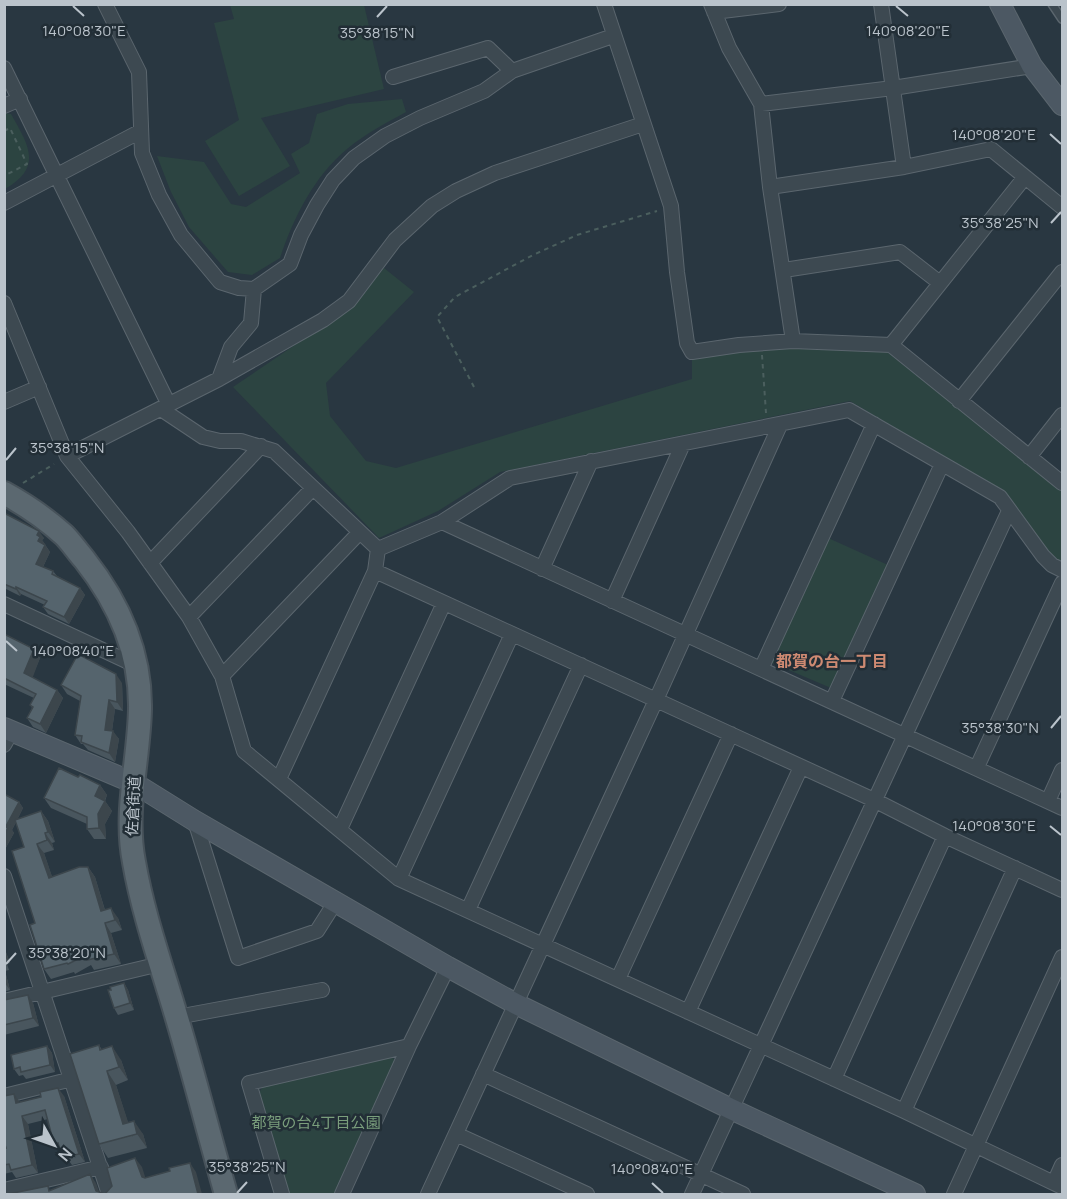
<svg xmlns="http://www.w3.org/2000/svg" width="1067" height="1199" viewBox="0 0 1067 1199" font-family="Manrope,'Noto Sans JP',sans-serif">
  <rect width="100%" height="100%" fill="#293741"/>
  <path fill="#2c4441" d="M230,5H364L384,89L261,118L290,166L239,196L205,141L239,120L214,23L234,19Z
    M402,99L406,112C386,123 365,134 347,149C314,176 293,219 280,258L252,275L228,272L189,227L171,192L157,156L204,162L231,204L246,207L300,173L291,154L309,143L317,114L348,104Z
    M4,113L11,114C29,146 43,167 5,189Z
    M384,268L414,292L326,383L330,416L366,461L396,468L692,379V357L738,350L793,347L887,352L1062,491V561L1057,560L1044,546L1004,493L850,401L500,472L438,511L379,538L233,387L351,307Z
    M826,537L888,565L831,688L770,662Z
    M390,1053L396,1063L335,1194H287L259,1093L265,1083Z"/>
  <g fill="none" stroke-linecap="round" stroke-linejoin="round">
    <defs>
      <path id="lane" d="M1052,4L1062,19"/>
      <path id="street" d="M105,4L139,72L142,153L159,195L181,235L220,282L239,288L254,289L251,323L231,347L219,379
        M604,4L671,206L677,272L687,343L692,352L739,345L793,341L891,345L1062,483
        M711,4L729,48L761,104L770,187L793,341
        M881,4L904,167
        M714,12L779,4
        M4,68L169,405
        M393,77L488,48L512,71
        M761,104L893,88L1032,66
        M4,106L20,99
        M770,187L904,167L991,149L1062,207
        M4,203L141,131
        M784,270L900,252L940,283
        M254,289L290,264L301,235L317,205L333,180L354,158L385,136L420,118L484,91L512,71L613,36
        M4,303L67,456L128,532L189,617L222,676L244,751L399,879L904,1111L1062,1187
        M891,345L1025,177
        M959,401L1062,272
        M4,402L39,387
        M161,409L203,437L220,441H241L274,451L378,549
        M67,456L219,379L323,320L349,301L395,240L432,206L456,191L495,173L643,124
        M1029,457L1062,415
        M442,522L1062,808
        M150,563L261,446
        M542,569L591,461
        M375,571L874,800L945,836L1062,890
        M612,601L683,444
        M4,604L137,666
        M189,617L313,488
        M761,669L874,424
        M222,676L359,533
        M832,701L942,464
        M4,745L12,731
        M977,767L1062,583
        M279,779L375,571L378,549L442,522L510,478L849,410L1000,497L1043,556L1052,565L1062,570
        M1048,801L1062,770
        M195,821L238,958L317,931L336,901
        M340,829L444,603
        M4,876L109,1194
        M399,879L512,634
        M468,910L581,665
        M618,979L731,734
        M4,1001L160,964
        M688,1012L801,767
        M177,1017L322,990
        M483,1074L743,1194
        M834,1079L945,836
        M4,1096L72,1079
        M904,1111L1015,868
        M456,1134L587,1194
        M1054,1183L1062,1165
        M4,1190L101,1167
        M282,1194L249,1083L409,1046
        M342,1194L409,1046L448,967
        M428,1194L656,700L780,425
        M692,1194L1009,511
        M954,1194L1062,957"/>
      <path id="secondary" d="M1000,4L1032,66L1062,105
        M4,728L134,783L195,821L448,967L516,1004L731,1109L915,1194"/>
      <path id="primary" d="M4,493C26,505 45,518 64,535C71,542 77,551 84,559C118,602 141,653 140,709C139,760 124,811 134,862C143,914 161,964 176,1015C194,1075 209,1135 226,1194"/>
    </defs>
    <use href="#lane" stroke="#5b666e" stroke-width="10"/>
    <use href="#street" stroke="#5b666e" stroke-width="16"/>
    <use href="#secondary" stroke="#5b666e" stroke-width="22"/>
    <use href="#primary" stroke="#47525a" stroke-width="26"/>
    <path stroke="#4b5f5e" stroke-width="2" stroke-dasharray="4.5 4.5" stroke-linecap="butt" d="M4,131L10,128L27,164L4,176
      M762,355L766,413
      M474,387L437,317L455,297L533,255L577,235L657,211
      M23,483L54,464"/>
    <use href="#lane" stroke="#3d4951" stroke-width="7"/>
    <use href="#street" stroke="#3d4951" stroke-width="14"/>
    <use href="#secondary" stroke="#4c5863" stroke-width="20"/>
    <use href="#primary" stroke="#5b6870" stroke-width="22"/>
  </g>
  <path fill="#49565e" d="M4,513L44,538L42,540L50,552L43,567L53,571L57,576L80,588L85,595L69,624L48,614L43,607L45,605L21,594L20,596L4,588Z
    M4,634L34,649L40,658L32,677L57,690L63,698L46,733L33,727L27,718L32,708L30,705L34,698L4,684Z
    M122,683L123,711L115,709L112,731L119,739L115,762L88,750L83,744H81L75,735L80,701L67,694L61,685Z
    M78,777L100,785L107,795L105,801L112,811L105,824L106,839H94L87,829V824L51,808L44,798Z
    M4,794L19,802L23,808L17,820L41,811L48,821L55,842L52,843L54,850L44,853L52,877L88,867L95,877L105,910L118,918L122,930L111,933L121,964L94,970L91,965L75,974L74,972L51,979L44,969L35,923L24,847L16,822L12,830L14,833L4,851Z
    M4,947L10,963L7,964L9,970L5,971L10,990L4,992Z
    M124,983L128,990L134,1010L118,1015L114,1008L111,990Z
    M4,1000L33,1003L39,1026L4,1035Z
    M99,1045L102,1050L121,1060L128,1080L116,1085L128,1123L143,1134L147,1148L108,1158L99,1144Z
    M47,1046L52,1053L55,1072L26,1079L23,1075L19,1076L14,1069Z
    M64,1096L85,1162L72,1165L62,1151L60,1152L54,1144L48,1119L28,1124L38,1173L16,1178L12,1172L4,1174V1148H6L19,1102Z"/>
  <path fill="#3c464c" d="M39,531L44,538L42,540L45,544L43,548L38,541L37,535Z
    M45,545L50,552L41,571L36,564Z
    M16,587L21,594L20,596L16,589Z
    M80,588L85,595L69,624L64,617Z
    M34,649L40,658L31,682L24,673Z
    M116,674L122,683L123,711L117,702Z
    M57,690L63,698L46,733L40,724Z
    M109,700L115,709L111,738L105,730Z
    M113,731L119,739L115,762L109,753Z
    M100,785L107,795L102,806L95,796Z
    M105,801L112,811L105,824L106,839L99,828L98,814Z
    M19,802L23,808L12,830L14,833L4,851L5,828Z
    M41,811L48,821L55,842L48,832Z
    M45,833L52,843L54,850L47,840Z
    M37,844L44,853L56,888L49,878Z
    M88,867L95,877L108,921L101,911Z
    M111,908L118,918L122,930L115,920Z
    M105,923L111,933L121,964L114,954Z
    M4,947L10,963L4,956Z
    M4,970L5,971L10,990L4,982Z
    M124,983L128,990L134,1010L130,1003Z
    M28,995L33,1003L39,1026L33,1018Z
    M47,1046L52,1053L55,1072L50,1065Z
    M112,1046L121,1060L128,1080L119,1067Z
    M107,1071L116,1085L133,1137L123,1124Z
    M58,1088L64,1096L85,1162L79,1154Z
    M14,1094L19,1101L21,1111L16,1103Z
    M22,1116L28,1124L38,1173L32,1165Z
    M134,1121L143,1134L147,1148L137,1134Z
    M135,1158L142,1167L148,1186L142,1177Z
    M190,1163L196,1172L202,1194H198Z
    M90,1174L96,1183L100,1194L96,1191Z"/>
  <path fill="#55646d" stroke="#3c464c" stroke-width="1.5" d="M4,513L39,531L37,535L40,537L38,541L45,545L36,564L53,571L52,574L80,588L64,617L43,607L47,601L16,587V589L4,584Z
    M4,634L34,649L24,673L57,690L40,724L27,718L33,707L30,705L36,694L4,678Z
    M78,654L116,674L117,702L109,700L105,730L113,731L109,753L81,742L82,736L75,735L81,696L61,685Z
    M59,768L78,777L80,775L100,785L95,796L105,801L98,814L99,828L87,829V817L44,798Z
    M4,794L19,802L5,828L9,826L4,835Z
    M41,811L48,832L45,833L47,840L37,844L49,878L79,867H88L101,911L111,908L115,920L105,923L114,954L87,960L86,955L68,964L67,963L44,969L30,925L35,923L12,851L24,847L15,820Z
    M124,983L130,1003L114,1008L108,990H111L110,987Z
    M28,995L33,1018L4,1025V1000Z
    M99,1045L100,1050L112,1046L119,1067L107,1071L123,1124L134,1121L137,1134L99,1144L70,1054Z
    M47,1046L50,1065L21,1072L20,1067L14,1069L11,1055Z
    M58,1088L79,1154L66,1157L62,1148L60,1149L58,1143L54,1144L45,1110L22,1116L32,1165L11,1170L9,1164L4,1165V1148H6L4,1141V1096L14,1094L16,1103L41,1097L40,1092Z
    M135,1158L142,1177L145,1178L170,1171L169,1168L190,1163L198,1194H8L48,1186L49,1191L90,1174L96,1191L105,1194L112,1186L107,1168Z"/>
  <path fill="none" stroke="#bac3cb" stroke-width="2" d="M73,6L84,16M896,6L908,16M377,17L387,6M1050,134L1061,144M1051,223L1061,212M6,460L16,448M6,641L17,651M1051,728L1061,716M1050,826L1061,835M6,964L16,953M652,1183L663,1193M237,1193L247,1182"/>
  <g text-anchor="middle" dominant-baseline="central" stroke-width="5" stroke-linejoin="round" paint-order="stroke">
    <g font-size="15" fill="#bac3cb" stroke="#222e36">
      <text transform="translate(133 806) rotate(-87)">佐倉街道</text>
    </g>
    <g font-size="15" fill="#7a9e7c" stroke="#222e36">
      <text x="316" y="1122">都賀の台4丁目公園</text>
    </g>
    <g font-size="16" font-weight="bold" fill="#ce8a72" stroke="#222e36">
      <text x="832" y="661">都賀の台一丁目</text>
    </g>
  </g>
  <g font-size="15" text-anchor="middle" fill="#bac3cb" stroke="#222e36" stroke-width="5" stroke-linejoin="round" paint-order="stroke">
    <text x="84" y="36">140°08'30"E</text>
    <text x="908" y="36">140°08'20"E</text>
    <text x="377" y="38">35°38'15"N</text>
    <text x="994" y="140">140°08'20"E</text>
    <text x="1000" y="228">35°38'25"N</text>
    <text x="67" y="453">35°38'15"N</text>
    <text x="73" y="656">140°08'40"E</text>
    <text x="1000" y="733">35°38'30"N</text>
    <text x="994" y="831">140°08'30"E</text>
    <text x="67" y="958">35°38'20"N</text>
    <text x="247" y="1172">35°38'25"N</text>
    <text x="652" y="1174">140°08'40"E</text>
  </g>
  <rect width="1067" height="1199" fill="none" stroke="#bac3cb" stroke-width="12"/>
  <g transform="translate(54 1145) rotate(130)" stroke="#222e36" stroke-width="4.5" paint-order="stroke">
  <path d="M0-4.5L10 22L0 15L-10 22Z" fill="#bac3cb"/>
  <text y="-9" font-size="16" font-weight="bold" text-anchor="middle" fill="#bac3cb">N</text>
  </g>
</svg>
